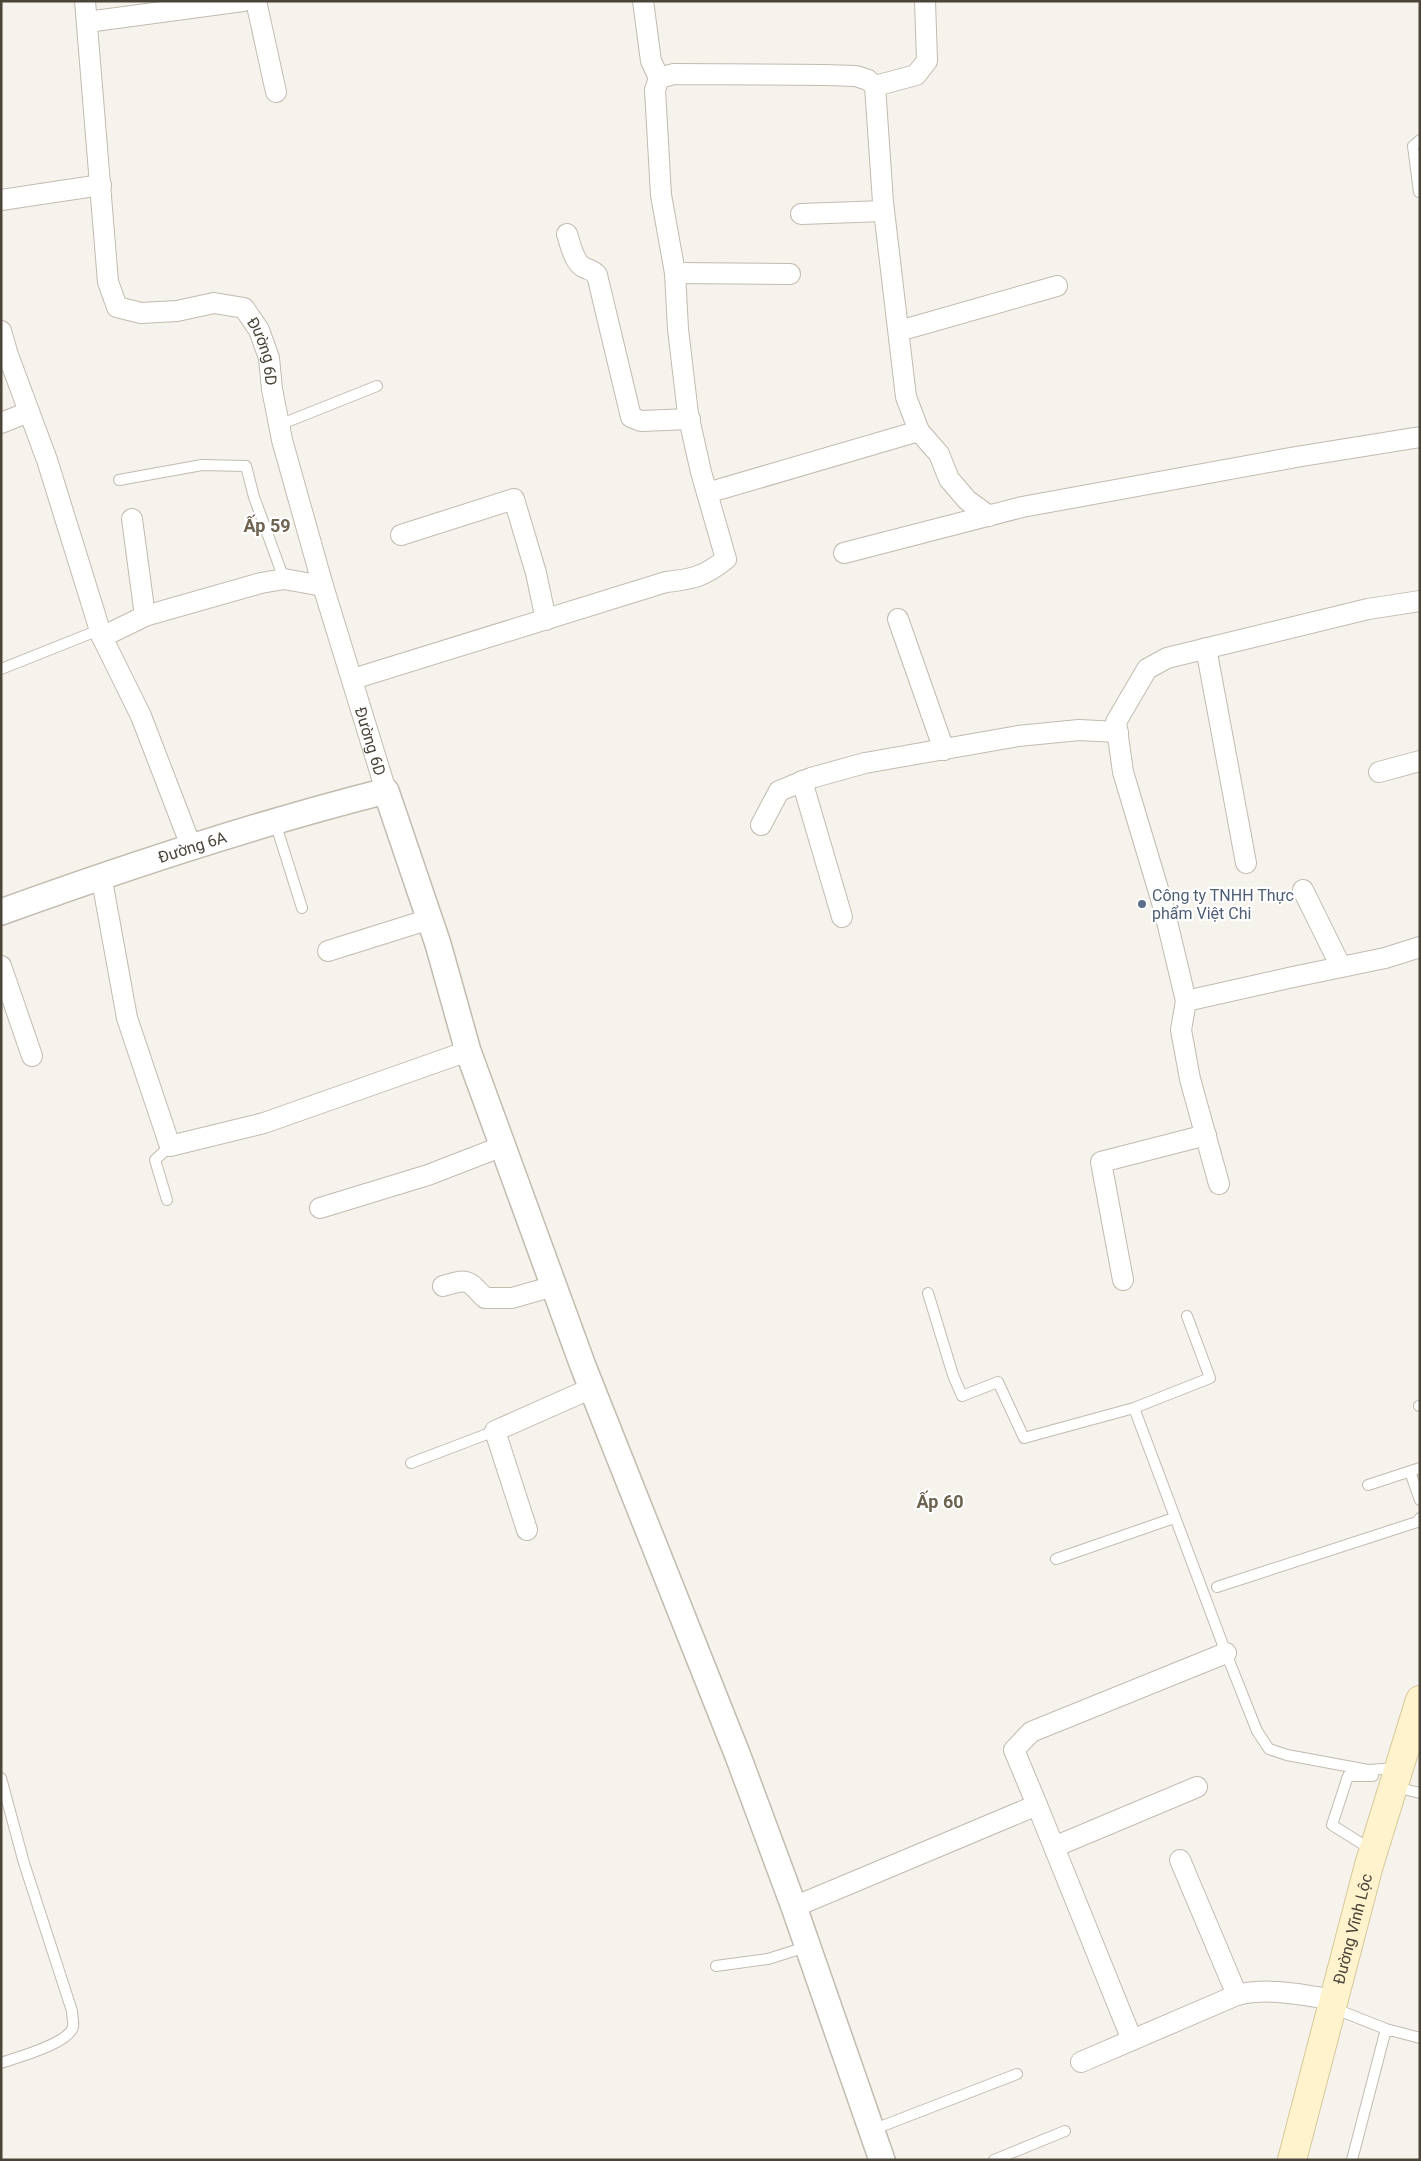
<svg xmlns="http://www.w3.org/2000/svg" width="1421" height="2161" viewBox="0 0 1421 2161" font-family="Roboto,sans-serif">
  <rect width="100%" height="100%" fill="#f6f3ec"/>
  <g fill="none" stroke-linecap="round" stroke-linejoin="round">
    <defs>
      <path id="service" d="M1419,192L1413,146L1420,140
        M279,425L377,386
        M119,480L202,465L246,466L254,497L284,579
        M1,669L99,630
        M275,822L302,908
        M167,1200L155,1160L170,1146
        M928,1293L953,1375L962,1396L998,1382L1024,1438L1134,1408L1210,1378L1187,1316
        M1419,1406H1420
        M1134,1408L1226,1653L1257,1731L1269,1749L1287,1755L1368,1770L1398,1768
        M411,1463L495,1431
        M1410,1472L1420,1500
        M1368,1485L1420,1468
        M1056,1559L1174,1518
        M1217,1587L1417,1522L1420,1518
        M1,1778L24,1863L72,2011C72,2016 74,2023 73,2027C68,2044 18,2057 1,2063
        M1394,1787L1420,1793
        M1372,1850L1332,1825L1348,1776H1373
        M716,1966L768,1959L806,1947
        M1333,2008L1386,2029L1420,2038
        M872,2130L1017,2074
        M994,2160L1065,2131
        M1352,2160L1386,2029"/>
      <g id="minor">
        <path id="s1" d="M85,1L108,282L117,307L141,313L177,311L214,303L244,308L259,330L269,358L272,389L282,440L323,586L386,791"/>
        <path d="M256,1L276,92"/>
        <path d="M643,1L651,61L659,78"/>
        <path d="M925,1L927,61L916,75L875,86L883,202L906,397L919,431L939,454L949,479L967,500L989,516"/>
        <path d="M87,22L243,1"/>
        <path d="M1,200L101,185"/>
        <path d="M801,214L884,211"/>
        <path d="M567,234C570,243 574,262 583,267C588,270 592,269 597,275L631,417L641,421L690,419"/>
        <path d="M675,273L790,274"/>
        <path d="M1,331L8,355L47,460L102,637L141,716L191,846"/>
        <path d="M899,331L1057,286"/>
        <path d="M1,423L29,412"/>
        <path d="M707,493L919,431"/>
        <path d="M132,519L145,616"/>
        <path d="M401,535L514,499L536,573L546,620"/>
        <path d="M844,553L1022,507L1296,457L1420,437"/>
        <path d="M1420,601L1368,609L1167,658L1147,669L1116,722L1123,772L1164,909L1186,1001L1293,977L1385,958L1420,947"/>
        <path d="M898,619L944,750"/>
        <path d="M102,637L145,616L261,583L284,579L323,586"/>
        <path d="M1206,648L1246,863"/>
        <path d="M353,679L666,582C694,579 705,576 726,559L701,472L688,414L678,329L675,273L661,195L655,90L659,78L674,74L825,75L856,76L868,80L875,86"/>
        <path d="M1379,772L1420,761"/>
        <path d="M802,781L842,917"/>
        <path d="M761,825L779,791L811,778L865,763L1018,736L1079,730L1118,732"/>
        <path d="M101,875L127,1018L170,1146L264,1123L468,1051"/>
        <path d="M1303,890L1341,967"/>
        <path d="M328,951L430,919"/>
        <path d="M1,966L32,1056"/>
        <path d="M1186,1001L1181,1030L1190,1079L1219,1184"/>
        <path d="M320,1208L428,1175L503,1146"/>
        <path d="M1123,1280L1101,1162L1206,1135"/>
        <path d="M443,1286C470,1278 467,1280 485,1298H512L554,1286"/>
        <path d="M527,1530L495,1431L592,1388"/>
        <path d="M1037,1805L1132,2040"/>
        <path d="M1054,1847L1197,1787"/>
        <path d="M1180,1860L1237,1995"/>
        <path d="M794,1907L1037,1805L1014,1750L1031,1732L1226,1653"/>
        <path d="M1081,2062L1237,1995C1269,1987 1302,1995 1335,2000"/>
      </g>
      <g id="tertiary">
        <path id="s2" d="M1,912C128,866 256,824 386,791L438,944L468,1051L583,1366L738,1756L794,1907L882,2160"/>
      </g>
      <g id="secondary">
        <path id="s3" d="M1292,2160L1369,1865L1420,1700"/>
      </g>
    </defs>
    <use href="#service" stroke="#c2bbae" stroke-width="12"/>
    <use href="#minor" stroke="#c2bbae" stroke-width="22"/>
    <use href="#tertiary" stroke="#c2bbae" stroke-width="28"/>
    <use href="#secondary" stroke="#d6c79b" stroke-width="30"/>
    <use href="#service" stroke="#fff" stroke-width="10"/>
    <use href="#minor" stroke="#fff" stroke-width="20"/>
    <use href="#tertiary" stroke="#fff" stroke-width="25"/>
    <use href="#secondary" stroke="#fff3cd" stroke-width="28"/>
  </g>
  <circle fill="#5c6f8a" stroke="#fff" stroke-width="2" cx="1142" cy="904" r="5"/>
  <g text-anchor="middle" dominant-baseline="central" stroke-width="4.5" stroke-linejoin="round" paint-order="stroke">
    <g font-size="16" fill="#4b4439" stroke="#fff">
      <text stroke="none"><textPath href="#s1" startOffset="486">Đường 6D</textPath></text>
      <text stroke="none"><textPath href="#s1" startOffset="891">Đường 6D</textPath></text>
      <text stroke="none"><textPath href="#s2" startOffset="202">Đường 6A</textPath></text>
      <text stroke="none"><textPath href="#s3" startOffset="239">Đường Vĩnh Lộc</textPath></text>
    </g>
    <g font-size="16" fill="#4e5e75" stroke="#fff" text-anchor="start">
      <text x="1152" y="895">Công ty TNHH Thực<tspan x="1152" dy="18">phẩm Việt Chi</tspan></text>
    </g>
    <g font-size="18" font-weight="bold" fill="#6e6250" stroke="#fff">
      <text x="267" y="525">Ấp 59</text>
      <text x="940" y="1501">Ấp 60</text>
    </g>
  </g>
  <rect width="1421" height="2161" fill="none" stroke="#4b4439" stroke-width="5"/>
</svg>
